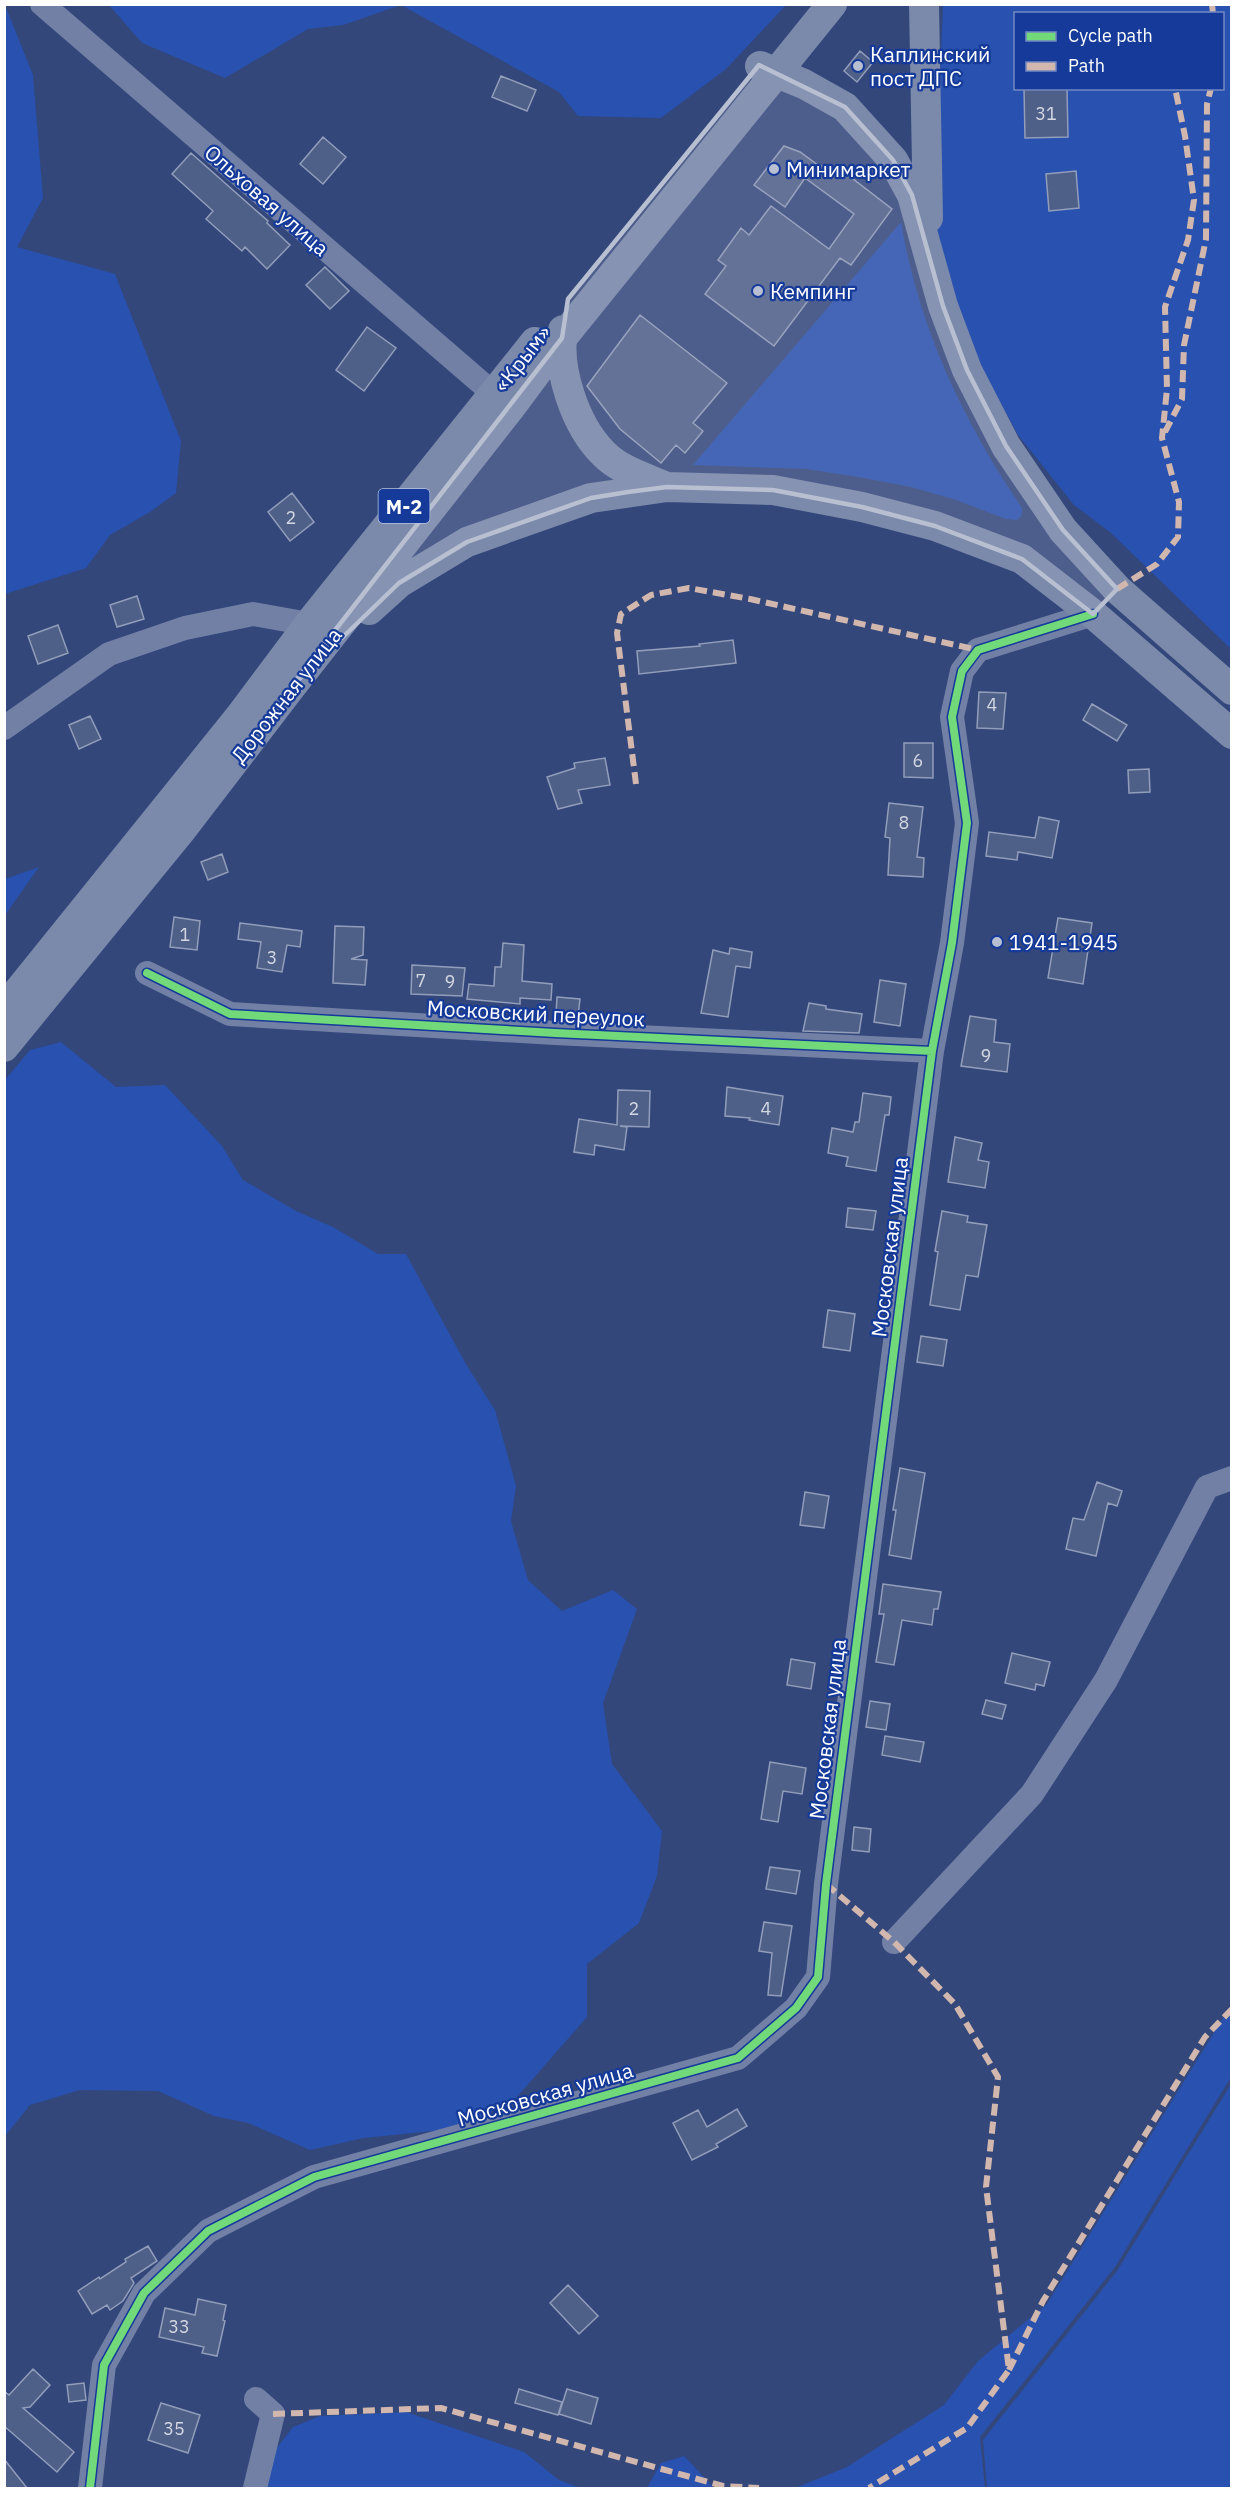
<svg xmlns="http://www.w3.org/2000/svg" width="1236" height="2493" viewBox="0 0 1236 2493" font-family="'IBM Plex Sans',sans-serif">
  <rect width="100%" height="100%" fill="#33477b"/>
  <path fill="#2951af" fill-rule="evenodd" d="M5,5L33,75L43,198L17,247L115,274L181,441L176,493L150,512L110,535L86,568L5,594Z
    M109,5H786L726,69L661,118L578,116L559,92L401,5L343,25L308,29L225,78L142,43Z
    M943,5H1231V649L1111,533L1074,505L1018,435L966,340L934,222ZM1016,14H1222V88H1016Z
    M901,222C919,328 962,419 1022,508V515L1017,520L1006,519L953,499L911,487L864,478L807,469L693,465Z
    M39,867L5,915V879Z
    M61,1042L116,1087L165,1085L222,1146L243,1180L296,1211L333,1227L378,1254H406L467,1366L495,1410L516,1486L511,1521L528,1580L562,1611L613,1590L637,1609L603,1703L612,1764L662,1831L657,1876L639,1923L587,1964V2017L517,2097L462,2128L364,2138L310,2150L248,2123L214,2116L158,2091L80,2090L30,2105L5,2136V1080L30,1050Z
    M1231,2005V2077L1115,2267L980,2437L985,2488H795L847,2467L944,2405L978,2361L1047,2304Z
    M1231,2084V2488H987L983,2440L1117,2271Z
    M406,2412L524,2452L559,2480L581,2488H260L269,2458L293,2427L320,2416Z
    M684,2456L714,2488H647L661,2463Z"/>
  <path fill="#4e5f88" stroke="#929dba" stroke-width="1.5" d="M860,51L873,62L857,82L844,71Z
    M501,76L536,90L527,111L492,97Z
    M1024,88H1067L1068,137L1025,138Z
    M323,137L346,157L323,184L300,164Z
    M784,146L800,152L818,165L840,169L892,209L851,265L840,258L774,346L705,294L726,266L718,260L741,228L749,235L771,206L829,249L854,214L805,178L785,207L754,185Z
    M191,153L268,221L267,223L290,245L267,269L245,247L242,251L206,219L213,211L172,174Z
    M1076,171L1079,208L1049,211L1046,174Z
    M325,267L349,291L330,309L306,285Z
    M640,315L727,383L693,423L703,431L685,453L676,445L661,463L620,429L587,386Z
    M367,327L396,348L364,391L336,370Z
    M292,493L314,522L290,541L268,512Z
    M137,596L144,619L117,627L110,605Z
    M58,625L68,653L38,664L28,636Z
    M733,640L736,663L639,674L637,651L700,646L699,644Z
    M979,692L1006,693L1003,729L977,728Z
    M1092,704L1127,725L1117,741L1083,720Z
    M90,716L101,739L79,749L69,725Z
    M904,743H933V778L904,777Z
    M605,758L610,785L578,790L582,803L558,809L547,777L575,768L574,763Z
    M1149,769L1150,792L1129,793L1128,770Z
    M889,803L923,807L917,857L924,858L923,877L888,875L890,838L885,837Z
    M1039,817L1059,821L1052,858L1018,852L1017,860L986,856L989,832L1035,838Z
    M222,854L228,872L208,880L201,862Z
    M174,917L200,921L197,950L170,947Z
    M1058,918L1092,923L1083,984L1048,978Z
    M240,923L302,931L300,947L287,945L282,972L257,968L261,942L238,939Z
    M335,926L364,927L363,955L351,959L367,960L365,985L333,983Z
    M503,943L524,945L522,981L552,984L551,1000L520,998V1004L467,999L469,984L494,986L495,967H501Z
    M730,948L752,952L750,968L736,966L728,1017L701,1013L713,950L729,954Z
    M412,965L465,968L462,996L411,994Z
    M880,980L906,984L900,1026L874,1022Z
    M557,997L580,999L578,1016L556,1014Z
    M809,1003L826,1006V1009L862,1014L859,1033L803,1031Z
    M970,1016L996,1020L994,1042L1010,1044L1007,1072L961,1066Z
    M727,1087L783,1096L779,1125L749,1120L750,1118L725,1116Z
    M618,1090L650,1091L649,1127L620,1126L627,1127L624,1150L595,1145L594,1155L574,1152L579,1119L617,1125Z
    M863,1093L891,1097L889,1115H885L876,1171L846,1166L848,1157L828,1153L832,1128L853,1132L855,1122H859Z
    M955,1137L982,1143L978,1160L989,1162L985,1188L948,1182Z
    M848,1208L876,1211L873,1230L846,1227Z
    M942,1211L968,1216L967,1222L987,1225L978,1277L966,1275L960,1310L930,1305L938,1252L935,1251Z
    M828,1310L855,1314L850,1351L823,1347Z
    M921,1336L947,1340L943,1366L917,1362Z
    M900,1468L925,1473L911,1559L889,1555L896,1510H893Z
    M1097,1482L1122,1491L1117,1506L1108,1503L1096,1556L1066,1549L1073,1518L1084,1520Z
    M805,1492L829,1496L824,1528L800,1525Z
    M883,1584L941,1592L938,1609H934L932,1625L902,1620L894,1665L876,1662L884,1614H879Z
    M1012,1653L1050,1662L1044,1686L1036,1684L1035,1690L1005,1683Z
    M791,1659L815,1663L811,1689L787,1685Z
    M986,1700L1006,1705L1002,1719L982,1714Z
    M870,1701L890,1704L886,1730L866,1727Z
    M885,1736L924,1742L920,1762L882,1755Z
    M770,1762L806,1768L802,1794L783,1791L778,1822L761,1819Z
    M854,1827L871,1829L869,1852L852,1850Z
    M770,1867L800,1871L796,1894L766,1889Z
    M764,1922L792,1926L781,1996L768,1995L772,1953L759,1951Z
    M737,2109L747,2126L716,2144L718,2147L692,2160L673,2123L698,2110L707,2127Z
    M148,2246L157,2261L131,2278L134,2283L123,2301L110,2310L107,2305L92,2314L78,2291L99,2277L100,2279L126,2262L125,2259Z
    M568,2285L598,2316L579,2334L550,2303Z
    M198,2299L226,2305L223,2320L225,2321L217,2356L202,2353L204,2347L159,2337L165,2308L195,2315Z
    M33,2369L50,2385L30,2407L23,2408L74,2452L57,2472L4,2426V2391L9,2395Z
    M84,2383L86,2400L69,2402L67,2385Z
    M519,2389L562,2402L558,2415L515,2403Z
    M567,2389L598,2398L591,2424L559,2414Z
    M161,2403L200,2415L188,2453L148,2440Z
    M4,2459L27,2488H4Z"/>
  <g fill="none" stroke-linecap="round" stroke-linejoin="round">
    <path stroke="#7380a6" stroke-width="24" d="M42,4L494,394
      M4,728L109,654L185,628L253,614L309,624
      M147,973L230,1014L555,1033L932,1051
      M894,1942L1032,1794L1106,1680L1207,1487L1232,1478
      M90,2488L104,2365L144,2293L208,2231L314,2177L738,2058L796,2008L818,1977L826,1884L932,1051L952,943L967,823L952,717L962,671L978,650L1093,614
      M255,2488L273,2414L256,2399"/>
    <path stroke="#7b89ab" stroke-width="30" d="M924,4L928,218
      M760,66L804,84L845,107L893,160L912,195L943,306L967,370L1006,446L1063,530L1117,589L1232,690
      M563,330C556,368 575,425 603,453C619,470 646,478 667,487
      M369,610L399,583L467,542L591,498L667,487L773,490L862,507L935,526L1022,559L1093,614L1232,734
      M4,1009L241,715L309,624L535,342
      M4,1047L183,828L291,687L510,408L562,338L832,4"/>
    <path stroke="#d1b7ad" stroke-width="6" stroke-dasharray="12 6" stroke-linecap="butt" d="M1212,4L1213,14
      M1165,432L1182,399L1184,345L1206,239L1207,104L1211,88
      M1117,589L1157,564L1178,537L1179,502L1162,438L1167,389L1165,307L1188,240L1194,200L1185,136L1175,88
      M636,784L617,633L621,614L651,595L689,588L750,599L978,650
      M826,1884L894,1942L955,2004L998,2077L986,2187L1009,2370L967,2428L869,2488
      M1009,2370L1043,2301L1205,2037L1232,2009
      M273,2414L441,2408L723,2486L759,2488"/>
    <defs>
      <path id="cycleway" d="M147,973L230,1014L555,1033L932,1051
        M90,2488L104,2365L144,2293L208,2231L314,2177L738,2058L796,2008L818,1977L826,1884L932,1051L952,943L967,823L952,717L962,671L978,650L1093,614"/>
    </defs>
    <use href="#cycleway" stroke="#153a99" stroke-width="11"/>
    <use href="#cycleway" stroke="#71d979" stroke-width="8"/>
  </g>
  <path fill="#b8bfd1" fill-opacity="0.2" stroke="#b8bfd1" stroke-width="4.5" stroke-linejoin="round" d="M759,65L845,107L893,160L912,195L943,306L967,370L1006,446L1063,530L1117,589L1093,614L1022,559L935,526L862,507L773,490L667,487L628,492L591,498L467,542L399,583L291,687L562,338L568,299Z"/>
  <g fill="#b8bfd1" stroke="#153a99" stroke-width="2">
    <circle cx="858" cy="66" r="6"/>
    <circle cx="774" cy="169" r="6"/>
    <circle cx="758" cy="291" r="6"/>
    <circle cx="997" cy="942" r="6"/>
  </g>
  <g text-anchor="middle" dominant-baseline="central" stroke-width="4.5" stroke-linejoin="round" paint-order="stroke">
    <g font-size="18" fill="#d3d7e1">
      <text x="1046" y="113">31</text>
      <text x="291" y="517">2</text>
      <text x="992" y="704">4</text>
      <text x="918" y="760">6</text>
      <text x="904" y="822">8</text>
      <text x="185" y="934">1</text>
      <text x="272" y="957">3</text>
      <text x="421" y="980">7</text>
      <text x="450" y="981">9</text>
      <text x="986" y="1055">9</text>
      <text x="634" y="1108">2</text>
      <text x="766" y="1108">4</text>
      <text x="179" y="2326">33</text>
      <text x="174" y="2428">35</text>
    </g>
    <rect fill="#153a99" stroke="#b9c4e0" stroke-width="1.5" x="378.5" y="489" width="51" height="34" rx="4.5"/>
    <g font-size="20" font-weight="bold" fill="#fff">
      <text x="404" y="506">М-2</text>
    </g>
    <g font-size="21" fill="#fff" stroke="#153a99" text-anchor="start">
      <text x="870" y="54">Каплинский<tspan x="870" dy="24">пост ДПС</tspan></text>
      <text x="786" y="169">Минимаркет</text>
      <text x="770" y="291">Кемпинг</text>
      <text x="1009" y="942">1941-1945</text>
    </g>
    <g font-size="21" fill="#fff" stroke="#153a99">
      <text transform="translate(267 200) rotate(41)">Ольховая улица</text>
      <text transform="translate(522 358) rotate(-52)">«Крым»</text>
      <text transform="translate(286 695) rotate(-52)">Дорожная улица</text>
      <text transform="translate(536 1013) rotate(3)">Московский переулок</text>
      <text transform="translate(889 1247) rotate(-83)">Московская улица</text>
      <text transform="translate(827 1729) rotate(-83)">Московская улица</text>
      <text transform="translate(545 2094) rotate(-16)">Московская улица</text>
    </g>
  </g>
  <rect width="1236" height="2493" fill="none" stroke="#ffffff" stroke-width="12"/>
  <rect x="1014" y="12" width="210" height="78" fill="#153a99" stroke="#7389c2" stroke-width="1.5"/>
  <rect x="1026" y="32" width="30" height="9" fill="#71d979" stroke="#7389c2" stroke-width="1.5"/>
  <text x="1068" y="42" font-size="18" fill="#ffffff">Cycle path</text>
  <rect x="1026" y="62" width="30" height="9" fill="#d1b7ad" stroke="#7389c2" stroke-width="1.5"/>
  <text x="1068" y="72" font-size="18" fill="#ffffff">Path</text>
</svg>
